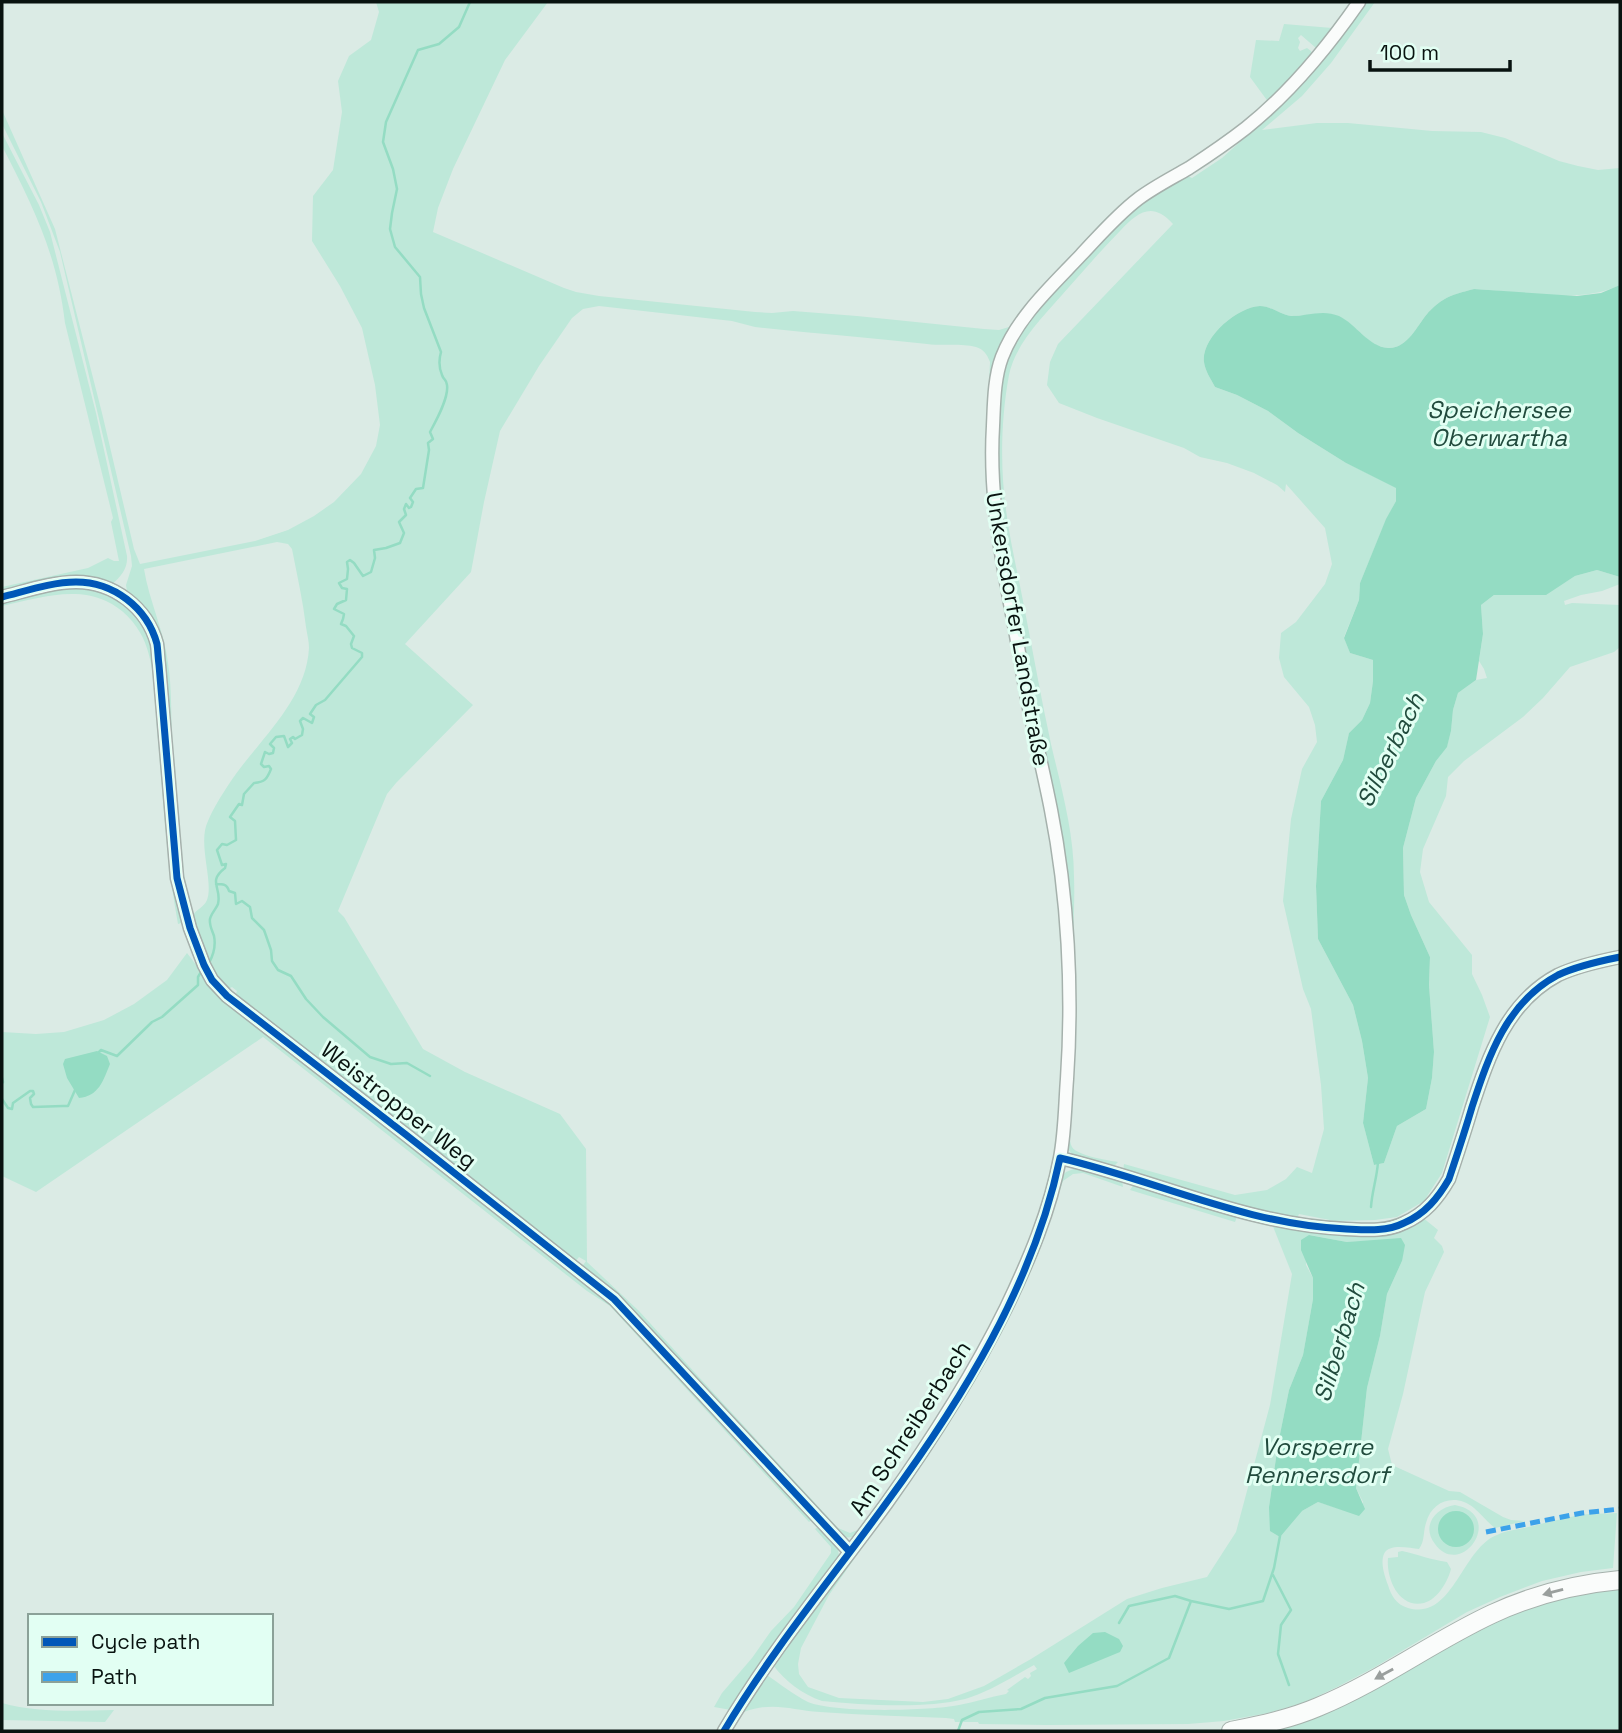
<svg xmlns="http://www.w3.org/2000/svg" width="1622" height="1733" viewBox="0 0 1622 1733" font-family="'Space Grotesk',sans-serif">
  <rect width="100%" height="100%" fill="#dbebe5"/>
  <path fill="#bee8d9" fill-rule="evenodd" d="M376,2H548L505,60L453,169L438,208L433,232L564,288L576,292L599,296L755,312L772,313L793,311L857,316L984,329L999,330L1009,327L1032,298L1101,223L1124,201L1190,159V161L1187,165L1132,200L1099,232L1107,231L1125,214L1148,196L1185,175L1192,178L1222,158L1251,132L1260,120L1294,89L1325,54L1364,2H1375L1331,63L1302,96L1262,130L1317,123H1348L1432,131L1481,132L1505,138L1559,161L1578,166L1598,170L1620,168V285C1580,305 1519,291 1474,289C1463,292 1452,294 1443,300C1438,303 1431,309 1427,314C1417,326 1407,349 1388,348C1367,347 1354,320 1334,315C1319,312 1306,316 1291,316C1281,315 1271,306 1260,306C1237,307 1201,338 1204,362C1205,371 1211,379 1215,387L1237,395L1268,411L1298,433L1346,463L1396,487V501L1386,520L1360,583L1359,600L1344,637L1350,653L1373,660V681L1370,703L1362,720L1349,733L1343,760L1321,801L1316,886L1318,939L1353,1005L1362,1041L1368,1078L1363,1123L1374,1165L1384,1163L1397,1126L1426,1109L1432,1078L1434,1052L1429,985L1430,957L1411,915L1404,895L1403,848L1416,798L1436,761L1447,746L1451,731L1453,710L1458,693L1476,680L1487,678L1484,669L1479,661L1483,634L1481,605L1494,595L1546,594L1575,576L1597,570L1620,577V584L1602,591L1581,595L1564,601L1565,605L1572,603L1620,605V647L1614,652L1570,667L1543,698L1523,717L1464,761L1448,777L1446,796L1423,849L1420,872L1429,902L1472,955V974L1482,995L1490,1017L1442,1173L1424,1201L1397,1217L1375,1220L1335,1221L1299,1214L1296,1221L1247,1209L1123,1171L1124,1164L1235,1195L1267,1190L1286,1179L1297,1167L1312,1173L1324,1129L1321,1085L1311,1009L1303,989L1283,901L1291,819L1302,769L1317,742L1315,725L1309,707L1284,677L1279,658L1281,633L1296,622L1325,584L1332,564L1325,528L1286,484L1285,492L1277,485L1254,473L1227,463L1200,457L1184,448L1097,418L1059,403L1047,385L1050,362L1058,344L1173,224C1152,201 1138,212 1120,231C1102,249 1086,268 1069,287C1047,313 1016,341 1009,375C1001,418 1000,467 1006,510C1010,542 1018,574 1024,606C1033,652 1041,698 1051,744C1061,787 1074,832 1074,877C1075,902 1073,928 1073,953C1074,994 1077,1036 1073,1077C1072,1090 1066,1137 1072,1147C1078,1156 1107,1160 1118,1162L1112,1168C1096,1164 1071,1162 1066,1144L1073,1026L1067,897L1056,814L1031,702L1001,535L995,474L989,473C987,512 997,551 1004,589C1014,644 1024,700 1036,755C1060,864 1070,968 1064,1079C1062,1114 1060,1150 1051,1184C1027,1273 975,1368 923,1444C911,1461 868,1532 852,1537C840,1540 832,1528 824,1520L827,1517L822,1511L818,1514L692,1380C686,1367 673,1354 662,1346L616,1297L581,1268L586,1261L579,1257L574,1263L235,996L237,991L232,987L227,990L216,979L211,984L223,999L226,998L592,1286L591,1290L597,1295L599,1292L612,1303L813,1519L809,1522L610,1306L587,1291L263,1037L36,1192L2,1176V1032L36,1034L64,1032L104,1020L134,1004L167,980L187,953L200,970L207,964L193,927L179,871L163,665L160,641L156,630L141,606L127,591L126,585L132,566L131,556L60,252L41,202L2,124V110L55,229L102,413L134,549L140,564L255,541L288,530L314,516L334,502L361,474L376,446L380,425L375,385L362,328L340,286L312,241L313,196L333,170L342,112L338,81L349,56L371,40L379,12ZM599,306L732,321L755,327C812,333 870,338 927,344C943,346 961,343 976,347C983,349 987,354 990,362L985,468L988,511L1022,703L1046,815L1058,897L1064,1008V1040L1055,1152L1050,1181L1032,1236L997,1314L965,1374L925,1438L885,1496L860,1529L850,1533L838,1528L697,1375L639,1311L587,1262L586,1149L560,1114L465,1072L423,1049L344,917L338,911L387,794L396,783L473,705L405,644L471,572L484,502L500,431L539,366L572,318L583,309ZM277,542L288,544L292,549C297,575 303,601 306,627C307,634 309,641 309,648C306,703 256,742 229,784C221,796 213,809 208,821C197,843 214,882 207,900C204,907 197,909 193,915C178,859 174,801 172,744C171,717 172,689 168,663C164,630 149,601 144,569Z
    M1351,2H1356L1320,48H1316L1301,35L1298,38L1300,42L1298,48L1300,51L1307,48L1311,51L1313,58L1269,103L1250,77L1256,40L1279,41L1284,24L1332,28Z
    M2,133L39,205L50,232L96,413L127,556C128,568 121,577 112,584L2,593V587L88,568L108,558L114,561H119L111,522L113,518L65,323C57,254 33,206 2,146Z
    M64,587L100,589L133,610L152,642L184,922L178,924C166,859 163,793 157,728C155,699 155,664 143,638C136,623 122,608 106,601C73,586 36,599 2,606V600L24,595L26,598L31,597L32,593Z
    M1076,1168L1122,1180L1123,1187L1083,1173L1073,1174L1063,1181L1043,1240L1022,1288L975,1381L935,1443L829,1595L801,1648L798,1664L799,1674L808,1687L839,1698L923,1702L948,1699L984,1686L1031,1659L1127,1599L1162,1588L1207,1577L1236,1532L1270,1405L1292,1274L1272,1224L1337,1233L1422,1217L1438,1230L1434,1238L1442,1246L1444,1252L1425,1292L1403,1394L1388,1449L1392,1465L1449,1491L1460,1492L1503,1517L1511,1520L1525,1521L1495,1528C1487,1522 1481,1514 1474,1508C1456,1493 1432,1500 1426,1523C1423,1532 1425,1541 1419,1549C1409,1548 1389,1543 1384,1554C1380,1563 1385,1577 1388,1585C1391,1596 1397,1605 1408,1608C1453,1621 1462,1548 1497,1535C1508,1530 1521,1529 1533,1526C1548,1522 1564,1518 1580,1515C1592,1513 1605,1514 1617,1513L1613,1568L1581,1572L1542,1581L1500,1597L1467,1612L1375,1667L1337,1687L1305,1702L1268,1713L1224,1721L1188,1724L1047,1725L979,1724L978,1722H955L954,1719L946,1718C904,1716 862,1715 820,1712C790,1710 774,1701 744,1712L745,1710L743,1708L763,1676L767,1675C780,1684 794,1695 808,1702C833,1713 930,1711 959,1705C975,1702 990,1697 1006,1694L1009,1691L1007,1690L1025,1677L1028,1679L1031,1676L1030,1673L1037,1669L1034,1665C1012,1677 989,1692 965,1699C925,1709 863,1705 822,1701C802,1694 786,1682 773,1665L963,1396L1060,1178L1066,1172ZM1310,1235L1347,1242L1374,1241L1402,1261L1387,1294L1380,1336L1367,1388L1356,1488L1363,1502L1359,1515L1318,1502L1302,1511L1269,1507L1278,1444L1289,1390L1303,1355L1313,1299V1278L1306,1265Z
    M1134,1184L1238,1214L1235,1222L1130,1190Z
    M1455,1505C1507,1515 1461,1580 1435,1544C1421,1526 1435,1508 1455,1505Z
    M818,1527H820L838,1548L839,1557L731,1710L714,1707L722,1693L752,1658L771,1631L794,1607L831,1553V1547L815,1529Z
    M1402,1551C1417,1554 1431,1560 1447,1562L1451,1569C1448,1581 1438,1599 1424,1603C1399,1609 1386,1579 1388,1558L1398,1557V1552Z
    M1620,1587V1729L1552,1731H1263L1489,1623L1557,1597Z
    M2,1703C38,1713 77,1711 114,1710L105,1722L2,1720Z"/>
  <path fill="#94dcc3" d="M1620,285V577L1597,570L1575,576L1546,595H1494L1481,605L1483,634L1476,680L1458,693L1453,710L1451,731L1447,747L1436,761L1416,798L1403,848L1404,895L1411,915L1430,957L1429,985L1434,1052L1432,1078L1426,1109L1397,1126L1384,1163L1374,1165L1363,1123L1368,1078L1362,1041L1353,1005L1318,939L1316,886L1321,801L1343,760L1349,733L1362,720L1370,703L1373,681V660L1350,653L1344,638L1359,600L1360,583L1386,519L1396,501V488L1346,463L1298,433L1268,411L1237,395L1215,387C1211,379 1205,371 1204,362C1201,338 1237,307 1260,306C1271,306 1281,315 1291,316C1307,316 1323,309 1339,316C1356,324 1369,347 1388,348C1407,349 1417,326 1427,314C1431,309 1438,303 1443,300C1452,294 1463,292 1474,289L1577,296L1601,293Z
    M97,1051L107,1056L110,1064C103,1081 99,1096 79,1098L67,1078L63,1064L65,1059Z
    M1309,1235L1347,1242L1401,1238L1405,1245L1402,1261L1387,1294L1380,1336L1367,1388L1356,1488L1365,1509L1359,1516L1318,1502L1302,1511L1280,1537L1270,1531L1269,1507L1278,1444L1289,1390L1303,1355L1313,1299V1278L1301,1250V1240Z
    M1438 1529a18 18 0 1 1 36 0a18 18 0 1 1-36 0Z
    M1105,1632L1119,1639L1123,1646L1120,1652L1069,1673L1064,1663L1078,1646L1093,1633Z"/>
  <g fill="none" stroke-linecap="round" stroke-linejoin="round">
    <path stroke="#94dcc3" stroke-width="2.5" d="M216,884C223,884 227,884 229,891L235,893L236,904L242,901L250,907L252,918L264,930L271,950L272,961L278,970L291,976L306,999L323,1017L370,1057L391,1064L407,1063L430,1076
      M209,963C214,954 216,946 214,936C212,930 209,925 210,919C211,914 216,909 218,904C222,887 207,882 225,868L226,864L222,865L217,850L222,844L227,845L236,840L235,821L230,817L239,804L242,805L244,794L254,783C265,782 267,779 271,769L269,766L264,767L261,764L265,752L269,754L273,753L274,748L270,744L276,737L284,736L288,747L292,743L290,739L293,737L295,739L302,735L303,729L300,721L303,718L312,723L314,717L310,714L316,705L325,700L362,657V653L352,648L351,644L354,636L346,626L341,624L343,619L344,614L334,609L337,604L346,600L347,589L342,588L339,583L347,579L348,569L347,562L350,560L354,563L363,576L371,572L375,558L374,550L386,548L400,543L404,533L399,522L406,515L404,509L406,504L409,508L411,507L413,502L410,498L416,489L423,488L429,450L428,443L433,439L430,432C436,421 449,398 447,385C446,378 444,381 442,375C439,368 439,359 441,352L424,308L421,294L420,277L395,247L390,229L392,213L397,189L393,169L383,142L386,122L418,50L439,44L459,27L470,2
      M99,1052L101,1050L117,1056L152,1022L162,1017L198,985V977L201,972
      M2,1078L3,1082L2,1083
      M2,1099L8,1108L12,1109L13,1103L30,1091H33L34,1094L30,1098L31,1104L33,1107L63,1106H68L75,1090
      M1371,1207C1372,1191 1377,1178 1378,1162
      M1273,1575L1291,1610L1281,1625L1278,1654L1289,1685
      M1119,1623L1129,1606L1175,1596L1191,1601
      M958,1731L962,1720L979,1712L1021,1709L1045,1698L1117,1686L1169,1658L1191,1601L1229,1609L1263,1601L1274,1568L1280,1536"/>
    <defs>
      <path id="minor" d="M2,597C26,591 52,582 76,582C113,582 147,607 157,644C158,651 158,658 159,665L177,878L190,928L204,965L212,980L227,996L405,1134L614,1299L850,1552
        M1060,1158C1155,1180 1247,1225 1346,1229C1366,1230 1386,1232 1404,1223C1425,1214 1438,1198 1449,1179C1457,1155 1465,1131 1472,1107C1489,1055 1507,1002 1558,975C1577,966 1600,961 1620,957
        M724,1731C771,1651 831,1579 886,1504C931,1441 972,1377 1006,1308C1029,1260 1050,1211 1060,1158C1065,1132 1065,1105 1067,1079C1073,991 1068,896 1051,810C1044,774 1035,738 1028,703C1022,673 1018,644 1012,614C1000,551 989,491 993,426C994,404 994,378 1002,357C1018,316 1052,286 1081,255C1099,236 1117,215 1138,199C1154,187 1172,178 1189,168C1209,155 1228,142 1246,128C1291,92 1327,48 1359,2"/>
      <path id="highway" d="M1231,1731C1260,1725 1290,1719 1318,1707C1379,1682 1432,1642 1492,1614C1533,1595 1576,1584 1620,1580"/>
    </defs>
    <use href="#minor" stroke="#a5b1ac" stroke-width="15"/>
    <use href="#highway" stroke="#a5b1ac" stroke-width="20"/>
    <use href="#minor" stroke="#fafcfb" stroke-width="12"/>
    <use href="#highway" stroke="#fafcfb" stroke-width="18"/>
    <path stroke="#3ca2ea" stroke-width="5" stroke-dasharray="10 5" stroke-linecap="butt" d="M1486,1532L1582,1513L1620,1509"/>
    <defs>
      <path id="cycleway" d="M2,597C26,591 52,582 76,582C113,582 147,607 157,644C158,651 158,658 159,665L177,878L190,928L204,965L212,980L227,996L405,1134L614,1299L850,1552
        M724,1731C772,1650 832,1578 887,1502C962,1400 1034,1283 1060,1158C1155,1180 1247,1225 1346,1229C1366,1230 1386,1232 1404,1223C1425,1214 1438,1198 1449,1179C1457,1155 1465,1131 1472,1107C1489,1055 1507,1002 1558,975C1577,966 1600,961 1620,957"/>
    </defs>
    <use href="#cycleway" stroke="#e2fff3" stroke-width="11"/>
    <use href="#cycleway" stroke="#0057b8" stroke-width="7"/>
  </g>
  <defs><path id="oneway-solid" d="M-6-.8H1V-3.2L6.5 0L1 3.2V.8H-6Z" transform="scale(1.75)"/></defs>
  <g fill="#9a9f9d">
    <use href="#oneway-solid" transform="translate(1553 1592) rotate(165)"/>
    <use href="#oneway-solid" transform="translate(1384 1674) rotate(151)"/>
  </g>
  <g text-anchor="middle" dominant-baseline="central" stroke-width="6" stroke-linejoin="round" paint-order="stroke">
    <g font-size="23" fill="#091310" stroke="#e2fff3">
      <text transform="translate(1018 629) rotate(80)">Unkersdorfer Landstraße</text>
      <text transform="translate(399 1105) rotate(38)">Weistropper Weg</text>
      <text transform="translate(910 1428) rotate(-57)">Am Schreiberbach</text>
    </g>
    <g font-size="24" font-style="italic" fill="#214b3d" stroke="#e2fff3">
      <text x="1499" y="409">Speichersee<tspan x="1499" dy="28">Oberwartha</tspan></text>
      <text transform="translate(1390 750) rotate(-64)">Silberbach</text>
      <text transform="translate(1339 1342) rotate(-73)">Silberbach</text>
      <text x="1317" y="1446">Vorsperre<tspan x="1317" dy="28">Rennersdorf</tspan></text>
    </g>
  </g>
  <rect width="1622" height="1733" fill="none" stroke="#091310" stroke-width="7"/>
  <rect x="28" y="1614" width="245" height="91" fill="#e2fff3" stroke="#8ba198" stroke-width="2"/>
  <rect x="42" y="1637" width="35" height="10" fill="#0057b8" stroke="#8ba198" stroke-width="2"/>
  <text x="91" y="1649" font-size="21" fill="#091310">Cycle path</text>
  <rect x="42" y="1672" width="35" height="10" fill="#3ca2ea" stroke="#8ba198" stroke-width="2"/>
  <text x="91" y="1684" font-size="21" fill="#091310">Path</text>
  <path d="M1370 60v10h140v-10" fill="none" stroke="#091310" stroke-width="3.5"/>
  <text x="1380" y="60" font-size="21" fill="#091310" stroke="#e2fff3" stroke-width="5" paint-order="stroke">100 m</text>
</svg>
